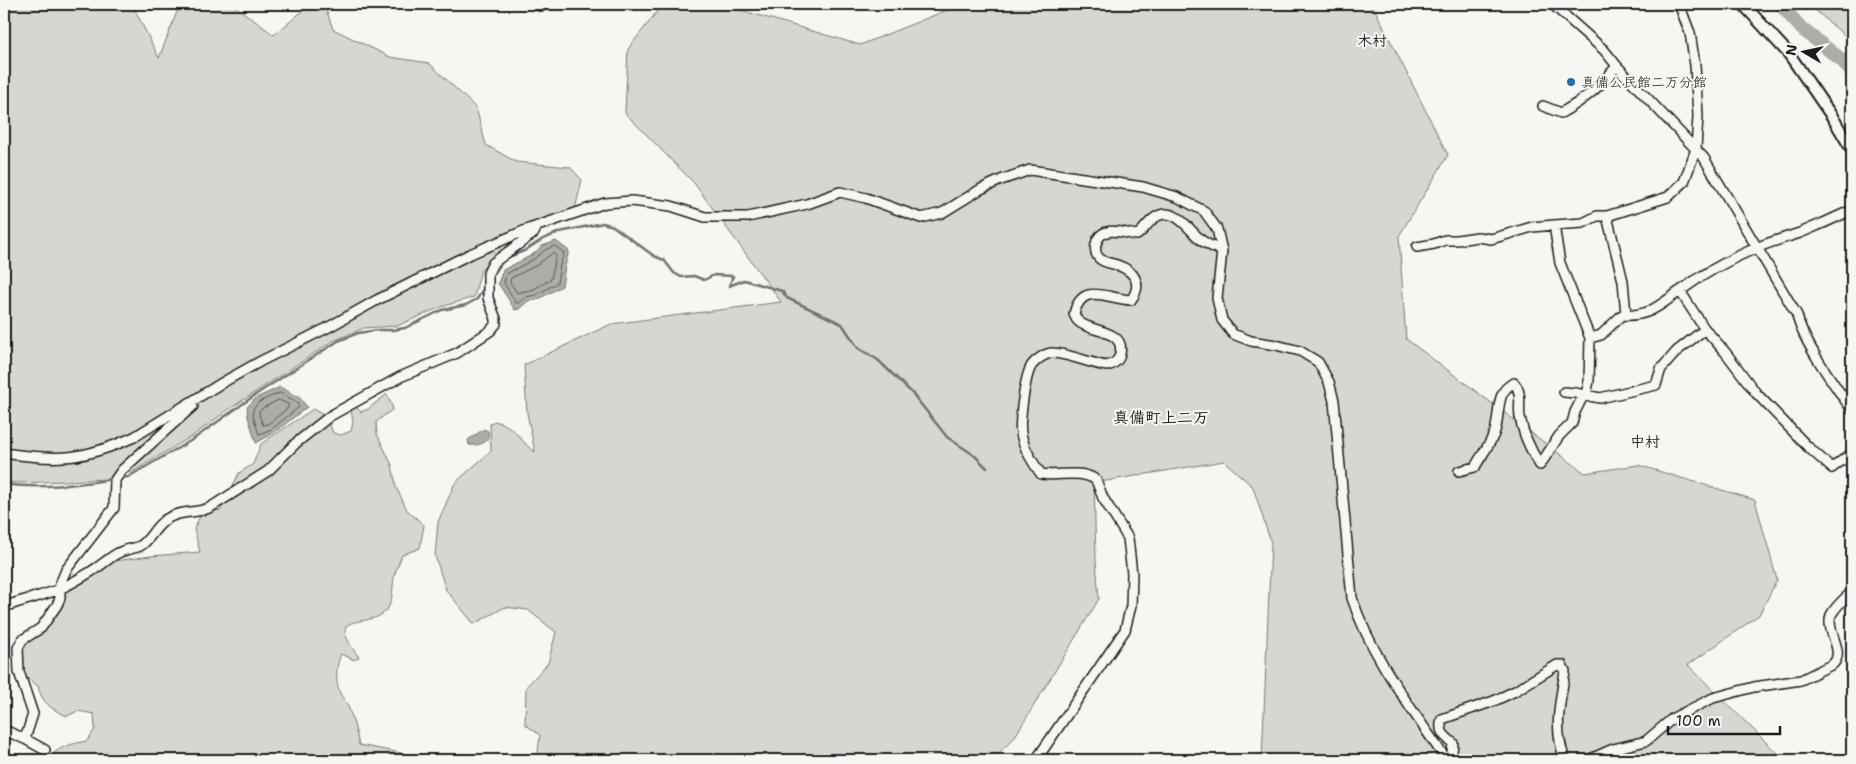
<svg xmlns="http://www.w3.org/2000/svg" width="1856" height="764" viewBox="0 0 1856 764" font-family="'Shantell Sans','Klee One',sans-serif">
  <rect width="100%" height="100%" fill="#f6f6f2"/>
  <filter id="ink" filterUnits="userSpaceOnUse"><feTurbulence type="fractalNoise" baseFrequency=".02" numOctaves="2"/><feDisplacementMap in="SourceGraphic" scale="10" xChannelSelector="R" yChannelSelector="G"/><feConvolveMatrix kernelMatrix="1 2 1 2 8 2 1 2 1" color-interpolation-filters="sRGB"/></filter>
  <g filter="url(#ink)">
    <path fill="#d6d6d2" stroke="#797977" d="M4,4H132L159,58L180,4H232L274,35L311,4H324L333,29L390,57L429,63L476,108L486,145L516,162L570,167L582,180L575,209L522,234L481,270L474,297L441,307L397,326L364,328L333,341L228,410L194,435L134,471L108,479L20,483L4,482Z
      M679,4H720L860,45L962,4H1372L1448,155L1399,236L1406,339L1585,473L1638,465L1755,500L1777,580L1759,615L1688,665L1784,760H1262L1271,543L1253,487L1224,461L1094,483L1096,561L1099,599L1014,738L997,755L982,760H537L540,735L525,724L526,687L548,663L556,632L528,610L505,607L474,624L446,590L435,556L438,522L455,483L491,451L490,424L494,421C516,425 519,441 535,452L527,413L524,365L611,324L781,302L694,183L625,113L628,49L659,9Z
      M1808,4H1852V42Z
      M387,394L393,409L376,422L377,434L392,465L396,487L407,510L424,525L420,548L402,555C400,561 397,567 395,573C392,584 394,597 388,608C374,632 320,606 359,657L354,660L341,654C336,665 335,681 340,693C342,698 346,701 348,706C353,719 356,731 359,745L401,753L407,760H49C56,746 73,744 87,741L95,729L94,714L78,711L67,716C51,709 42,703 38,686L25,677L17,655L63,606V587L92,564L151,556L200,552L194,529L201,514L221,510L239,473L253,464L261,444L313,409L327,417L333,433L341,435L351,431L353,422L351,410L355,406L361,412L368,409Z"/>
    <path fill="#acaca9" stroke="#727271" d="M556,241L569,251L565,266L562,286L537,300L528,301L519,309L515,310L498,283L503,270L532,255L542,246Z
      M280,387L300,398L307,407L274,433L256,443L248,417L247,407L256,398Z
      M484,429L488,431C491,443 479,446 469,445L468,440Z"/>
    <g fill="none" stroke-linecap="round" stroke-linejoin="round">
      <path stroke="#565654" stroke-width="1" d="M555,246L564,253L560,265L557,283L536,295L526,297L518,303H516L504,283L506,274L534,259L545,250Z
        M553,253L556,256L551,279L534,289L517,293L510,282L511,278L537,265Z
        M280,393L297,402L299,407L272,429L259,434L253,416V409L259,402Z
        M279,400L288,404V408L268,424L263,425L259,415V411L263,408Z"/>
      <path stroke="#727271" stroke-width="2.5" d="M490,280L502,262L506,258L524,251L543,239L560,232L603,223L613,226L654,256L664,260L674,273L681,277L694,276L704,280L714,275L733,276L729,286L744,280L782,291L787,298L842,324L858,348L878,360L912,393L947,437L974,455L987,468
        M119,478L128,477L192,440L258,393L338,341L358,333L378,330H393L405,328L442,310L466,305L477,299L485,286
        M4,484C39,489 78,485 113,479"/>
      <path stroke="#acaca9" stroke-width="14" d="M1780,4L1802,29L1843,61L1852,73"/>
      <defs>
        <path id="minor" d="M535,4L539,6L550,4
          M1552,4L1604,50L1617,66L1704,158L1797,315C1802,341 1836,387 1852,410
          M1679,4L1690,33L1695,65L1698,116L1696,149L1684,182L1668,197L1607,216H1597L1583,223L1554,225L1560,263L1590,338L1601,335L1622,315C1649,317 1660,305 1680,291C1703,274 1730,259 1756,248C1770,242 1785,238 1800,233C1817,226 1835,218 1852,210
          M1543,106L1561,113C1583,101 1601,86 1617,66
          M1607,216L1623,281L1626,315
          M1417,247L1434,244L1445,240H1457L1478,237L1491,239L1532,227L1554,225
          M1680,291L1704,328L1726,353L1756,393L1808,447L1832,468L1852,453
          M1564,392L1575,393L1600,398L1656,385L1661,369L1677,351L1705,329
          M4,453C59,461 83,460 134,437L220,384L261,361L327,328L377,300L468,255L526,230L605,203L632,201L671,206L705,217H748L807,204L840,192L866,198L921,218L942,213L981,189L1001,180L1030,170L1143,187L1177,197L1204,211L1217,229L1222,251L1217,298L1222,320L1233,334L1251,341L1276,345L1300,351L1318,362L1329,382L1334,401L1352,598C1371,656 1409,705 1443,755L1448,760
          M1459,471L1475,467C1481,456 1489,446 1494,434C1501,417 1494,391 1514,383C1523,393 1518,405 1520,417C1523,434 1531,451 1540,465L1559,436L1572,423L1575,412L1582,398L1586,395L1589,381L1590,338
          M4,607C24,599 46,596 66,586C77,580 92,572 102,564C108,560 112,556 118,553C125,549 133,549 140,546C151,540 155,524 170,517C183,510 198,514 211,507L268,471L296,443L330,416L400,377L457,353L490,331L496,324V319L488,298V273L493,263L534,233L537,226
          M4,730L25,739L45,750
          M25,739L33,714L19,672L18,648L22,640L41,628L57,605L60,598V584L66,570L114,508L115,480L122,470L193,406
          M1036,760L1125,630L1131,606L1132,574L1128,538L1103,498L1096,480C1080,469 1060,477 1041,474C1033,463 1023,447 1021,433C1019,422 1025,374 1032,365C1036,360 1044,354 1051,353C1065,352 1091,364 1107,366C1114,364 1119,361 1120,354C1126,329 1090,333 1078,321C1076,319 1075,316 1074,314C1082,281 1107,299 1131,300C1143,284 1135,271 1117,265C1111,263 1104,263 1099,258C1095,254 1095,249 1096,244C1101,224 1123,233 1137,235C1145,230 1150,218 1160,215C1177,209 1190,231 1201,240C1208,245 1215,248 1222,251
          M1449,760L1452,752L1453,743C1444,736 1438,731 1442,719L1494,701L1515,691L1557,665H1562L1565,671C1560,705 1553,726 1565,760
          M1588,760L1613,749L1646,741L1673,718L1713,698L1754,687L1801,680L1833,664C1846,651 1825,631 1831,615C1835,607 1845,598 1852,592"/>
        <path id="major" d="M1743,4L1789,54L1833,118L1852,150"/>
      </defs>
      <use href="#minor" stroke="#1c1c1c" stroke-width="12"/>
      <use href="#major" stroke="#1c1c1c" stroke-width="14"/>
      <use href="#minor" stroke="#f6f6f2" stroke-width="9"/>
      <use href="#major" stroke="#f6f6f2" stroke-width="10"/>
    </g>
  </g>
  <circle fill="#1f6fb2" stroke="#f6f6f2" stroke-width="2" cx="1571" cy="82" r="5"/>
  <g text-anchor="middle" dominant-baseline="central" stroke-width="4" stroke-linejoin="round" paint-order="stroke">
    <g font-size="14" fill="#1c1c1c" stroke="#f6f6f2" text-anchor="start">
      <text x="1581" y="82">真備公民館二万分館</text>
    </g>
    <g font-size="15" font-weight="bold" fill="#1c1c1c" stroke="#f6f6f2">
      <text x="1372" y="41">木村</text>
      <text x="1645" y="442">中村</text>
    </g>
    <g font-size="16" font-weight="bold" fill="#1c1c1c" stroke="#f6f6f2">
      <text x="1161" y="417">真備町上二万</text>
    </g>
  </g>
  <rect width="1856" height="764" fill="none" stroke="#f6f6f2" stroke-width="20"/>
  <rect x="10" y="10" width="1836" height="744" fill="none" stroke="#1c1c1c" stroke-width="2" filter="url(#ink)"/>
  <g transform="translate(1804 52) rotate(279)" stroke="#f6f6f2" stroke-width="4" paint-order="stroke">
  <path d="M0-4L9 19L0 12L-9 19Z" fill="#1c1c1c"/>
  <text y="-8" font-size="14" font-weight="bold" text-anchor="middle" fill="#1c1c1c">N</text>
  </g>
  <path d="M1668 726v8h112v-8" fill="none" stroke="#1c1c1c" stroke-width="2.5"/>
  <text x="1676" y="726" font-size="15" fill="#1c1c1c" stroke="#f6f6f2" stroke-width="4" paint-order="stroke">100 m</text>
</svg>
